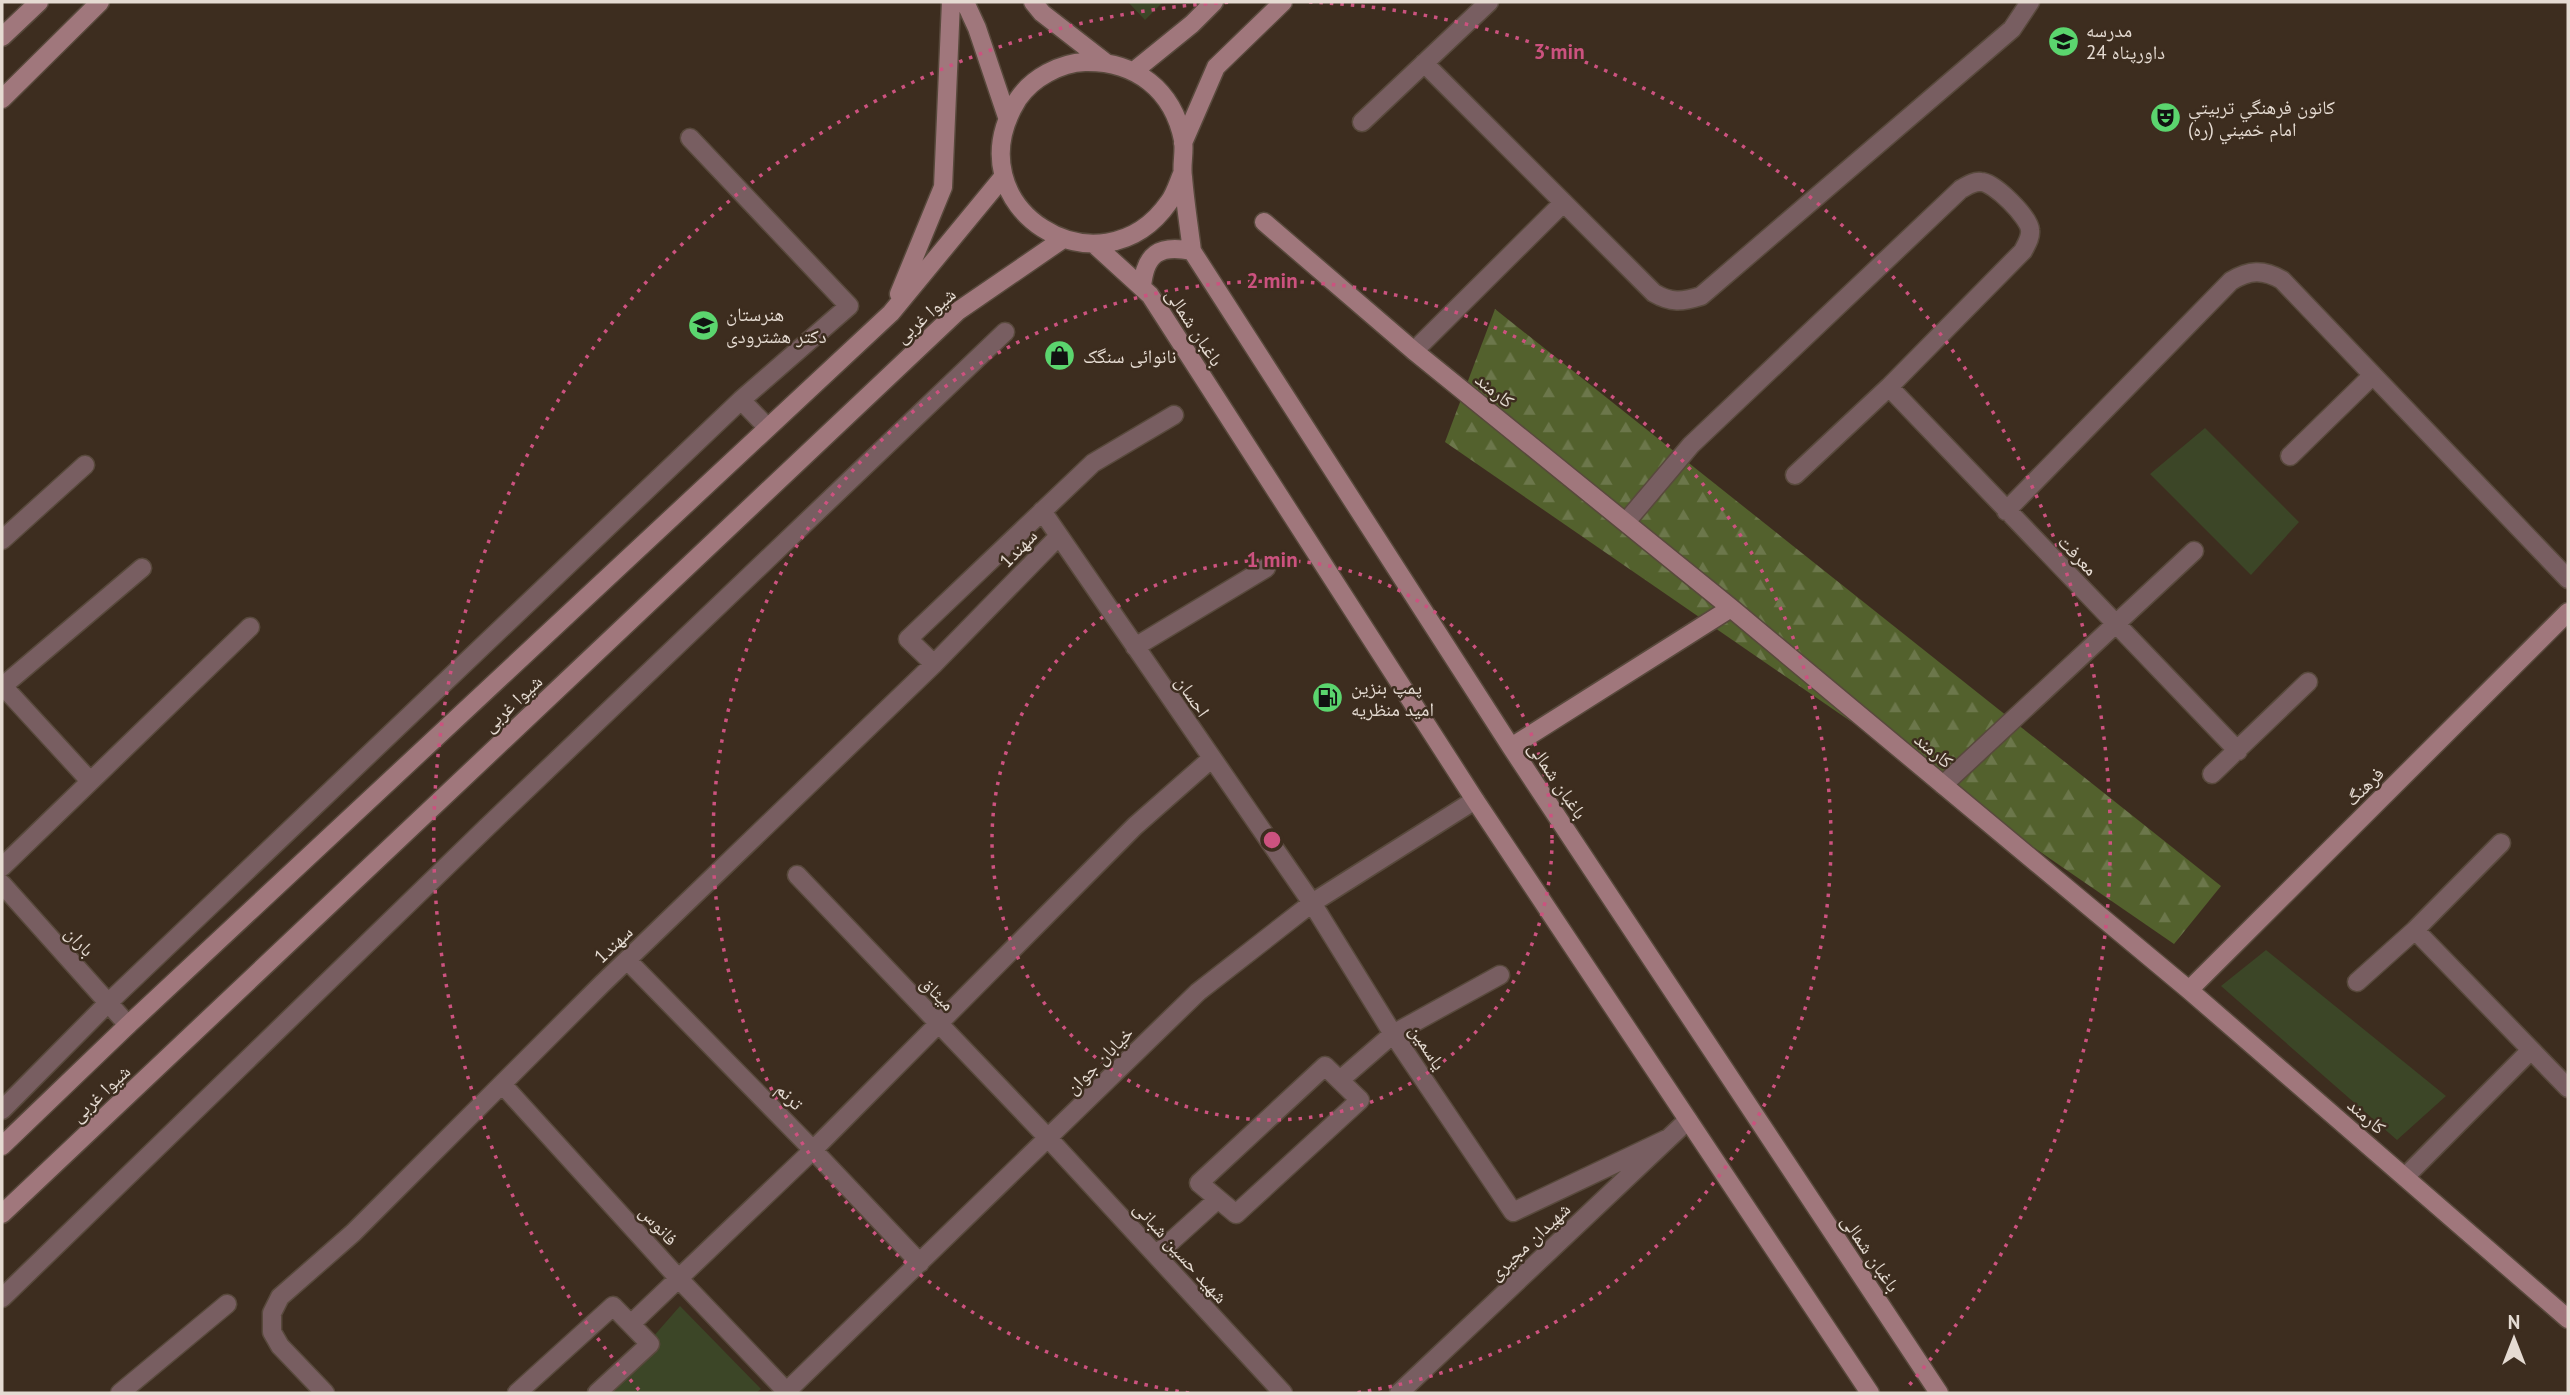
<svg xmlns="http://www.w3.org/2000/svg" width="2570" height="1395" viewBox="0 0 2570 1395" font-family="'PT Sans','Noto Naskh Arabic',sans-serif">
  <defs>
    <pattern id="forest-firs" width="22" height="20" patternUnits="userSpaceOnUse" patternTransform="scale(1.75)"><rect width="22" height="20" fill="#53612d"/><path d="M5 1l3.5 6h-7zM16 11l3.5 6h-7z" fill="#6c774b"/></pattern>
  </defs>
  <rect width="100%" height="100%" fill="#3d2d1f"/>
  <path fill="url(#forest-firs)" d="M1495,309L2221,886L2174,944L1445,442Z"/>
  <path fill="#3c4627" d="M1128,2H1163L1145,20Z
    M2205,428L2299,522L2251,575L2150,474Z
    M2266,950L2446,1096L2397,1140L2221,986Z
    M680,1306L761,1389L756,1393H604Z"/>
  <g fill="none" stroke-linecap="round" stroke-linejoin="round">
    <defs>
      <path id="street" d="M1424,63L1654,293C1671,303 1682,302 1701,296L2012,29L2030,2
        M1362,122L1489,2
        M690,138L849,306L741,400L767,427
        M1414,351L1563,203
        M1889,387L2238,751
        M2290,456L2373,375
        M1042,511L1312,903L1393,1034L1513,1212L1669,1138
        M2006,511L2231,281C2249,270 2263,269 2282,280L2568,579
        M1626,522L1691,445L1961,189C1967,186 1973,181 1981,182C1994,182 2029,217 2030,230C2031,238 2026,245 2023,251L1889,387L1795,475
        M2,540L85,465
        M1135,647L1266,568
        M934,664L908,639L1093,463L1174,415
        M2,685L90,781
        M3,686L142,568
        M2212,774L2308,682
        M1943,785L2194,551
        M2,867L250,627
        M797,875L1049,1139L1283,1393
        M2,884L128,1025
        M2415,930L2568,1088
        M627,960L813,1150L920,1263
        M2357,982L2415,930L2501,843
        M1340,1080L1393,1034L1500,975
        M502,1084L680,1280L788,1393
        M2,1110L108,1003L741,400
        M2405,1177L2531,1050
        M1156,1255L1218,1199L1236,1214L1360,1100L1325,1066L1199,1183L1218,1199
        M2,1298L486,828L1005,332
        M632,1323L813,1150L1135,826L1211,759
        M120,1393L227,1304
        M325,1393L280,1346L272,1332V1313L280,1297L353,1233L602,984L934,664L1059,536
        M517,1393L613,1306L650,1344L597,1393
        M785,1393L1198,992L1312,903L1475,800
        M1399,1393L1688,1120"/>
      <path id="secondary" d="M965,2L977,28L1007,117
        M1033,2L1042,13L1105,62
        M2,37L39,2
        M1134,71L1192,24L1214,2
        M2,99L100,2
        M1183,143L1216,67L1283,2
        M1182,174C1178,183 1175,194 1169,202C1101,300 950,208 1018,99C1032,78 1060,63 1085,62C1136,61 1173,90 1183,140C1185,152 1181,165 1183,177C1185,202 1189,227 1192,251L1511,747L1939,1393
        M1264,222L1414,351L1731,608L2189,990L2568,1319
        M1094,244L1150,295L1475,800L1870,1393
        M1142,287C1145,254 1159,244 1192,251
        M899,294L943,187L951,2
        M1511,747L1731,608
        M2189,990L2568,612
        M2,1146L128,1025L891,313L1003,177
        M2,1214L958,311L1063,239"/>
    </defs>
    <use href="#street" stroke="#58493c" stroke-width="21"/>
    <use href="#secondary" stroke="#58493c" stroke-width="21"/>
    <use href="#street" stroke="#785e61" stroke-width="18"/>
    <use href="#secondary" stroke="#a0777c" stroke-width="18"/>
  </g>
  <g fill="none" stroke="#cc527f" stroke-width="3.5" stroke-dasharray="3.5 7">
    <circle cx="1272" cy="840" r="280"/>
    <path d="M1189 1393A559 559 0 1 1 1355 1393"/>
    <path d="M639 1390A839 839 0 0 1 1235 2M1309 2A839 839 0 0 1 1905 1390"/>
  </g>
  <defs>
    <symbol id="school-disc" viewBox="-11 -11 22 22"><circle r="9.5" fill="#5bd56e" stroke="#3d2d1f"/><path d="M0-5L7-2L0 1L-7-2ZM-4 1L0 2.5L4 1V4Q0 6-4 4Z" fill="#111"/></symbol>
    <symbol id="theatre-disc" viewBox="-11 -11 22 22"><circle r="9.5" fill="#5bd56e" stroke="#3d2d1f"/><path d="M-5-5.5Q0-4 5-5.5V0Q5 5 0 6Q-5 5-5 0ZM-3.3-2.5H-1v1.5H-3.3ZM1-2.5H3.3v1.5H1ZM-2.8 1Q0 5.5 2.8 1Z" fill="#111"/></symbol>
    <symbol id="shop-disc" viewBox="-11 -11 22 22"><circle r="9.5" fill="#5bd56e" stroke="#3d2d1f"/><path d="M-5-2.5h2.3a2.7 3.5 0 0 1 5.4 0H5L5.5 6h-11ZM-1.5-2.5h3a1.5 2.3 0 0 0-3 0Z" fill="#111"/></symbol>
    <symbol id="fuel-disc" viewBox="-11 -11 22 22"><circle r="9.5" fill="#5bd56e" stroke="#3d2d1f"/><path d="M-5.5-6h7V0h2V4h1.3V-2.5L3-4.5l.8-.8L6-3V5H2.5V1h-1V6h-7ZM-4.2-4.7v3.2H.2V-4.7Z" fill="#111"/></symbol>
  </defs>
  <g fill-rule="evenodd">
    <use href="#school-disc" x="2046" y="24" width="35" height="35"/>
    <use href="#theatre-disc" x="2148" y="100" width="35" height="35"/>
    <use href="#school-disc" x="686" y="308" width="35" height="35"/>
    <use href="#shop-disc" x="1042" y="338" width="35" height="35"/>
    <use href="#fuel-disc" x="1310" y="680" width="35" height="35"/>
  </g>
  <g text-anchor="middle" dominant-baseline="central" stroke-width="5" stroke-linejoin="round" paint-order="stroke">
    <g font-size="19" fill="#e5dbd2" stroke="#3d2d1f" text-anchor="start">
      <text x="2086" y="30">مدرسه<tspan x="2086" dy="22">داورپناه 24</tspan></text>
      <text x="2188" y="107">كانون فرهنگي تربيتي<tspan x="2188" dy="22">امام خميني (ره)</tspan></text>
      <text x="726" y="314">هنرستان<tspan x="726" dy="22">دکتر هشترودی</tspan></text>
      <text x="1083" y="356">نانوائی سنگک</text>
      <text x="1351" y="687">پمپ بنزین<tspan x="1351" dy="22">امید منظریه</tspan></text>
    </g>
    <g font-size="19" fill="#e5dbd2" stroke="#3d2d1f">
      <text transform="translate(925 315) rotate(-41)">شیوا غربی</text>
      <text transform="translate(1195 327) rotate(57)">باغبان شمالی</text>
      <text transform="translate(1495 390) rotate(39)">کارمند</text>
      <text transform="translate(1018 548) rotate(-46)">1سهند</text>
      <text transform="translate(2078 555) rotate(46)">معرفت</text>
      <text transform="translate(1193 696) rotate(56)">احسان</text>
      <text transform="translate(512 703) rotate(-43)">شیوا غربی</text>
      <text transform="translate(1934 750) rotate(40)">کارمند</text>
      <text transform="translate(1558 780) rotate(56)">باغبان شمالی</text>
      <text transform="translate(2364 786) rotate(-45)">فرهنگ</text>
      <text transform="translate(80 941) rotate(48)">باران</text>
      <text transform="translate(613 944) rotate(-44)">1سهند</text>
      <text transform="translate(938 993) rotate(46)">میثاق</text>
      <text transform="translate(1428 1047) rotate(57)">یاسمین</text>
      <text transform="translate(1099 1060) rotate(-45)">خیابان جوان</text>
      <text transform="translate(100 1093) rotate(-43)">شیوا غربی</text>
      <text transform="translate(790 1096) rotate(45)">ترنم</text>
      <text transform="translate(2367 1116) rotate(41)">کارمند</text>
      <text transform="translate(659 1225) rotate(48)">فانوس</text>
      <text transform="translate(1529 1241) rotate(-43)">شهیدان مجیری</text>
      <text transform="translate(1181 1252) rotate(48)">شهید حسین شبانی</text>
      <text transform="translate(1871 1253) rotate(56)">باغبان شمالی</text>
    </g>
  </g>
  <circle cx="1272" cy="840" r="10" fill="#cc527f" stroke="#3d2d1f" stroke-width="3.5"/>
  <g font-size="21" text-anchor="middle" font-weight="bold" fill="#cc527f" stroke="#3d2d1f" stroke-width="5" stroke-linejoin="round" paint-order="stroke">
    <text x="1559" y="59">3 min</text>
    <text x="1272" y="288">2 min</text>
    <text x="1272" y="567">1 min</text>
  </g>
  <rect width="2570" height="1395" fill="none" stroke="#e5dbd2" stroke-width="7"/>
  <g transform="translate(2514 1339)" stroke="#3d2d1f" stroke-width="5" paint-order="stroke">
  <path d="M0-5L12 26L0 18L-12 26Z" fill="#e5dbd2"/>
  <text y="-10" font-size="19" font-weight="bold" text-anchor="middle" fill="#e5dbd2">N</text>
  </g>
</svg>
